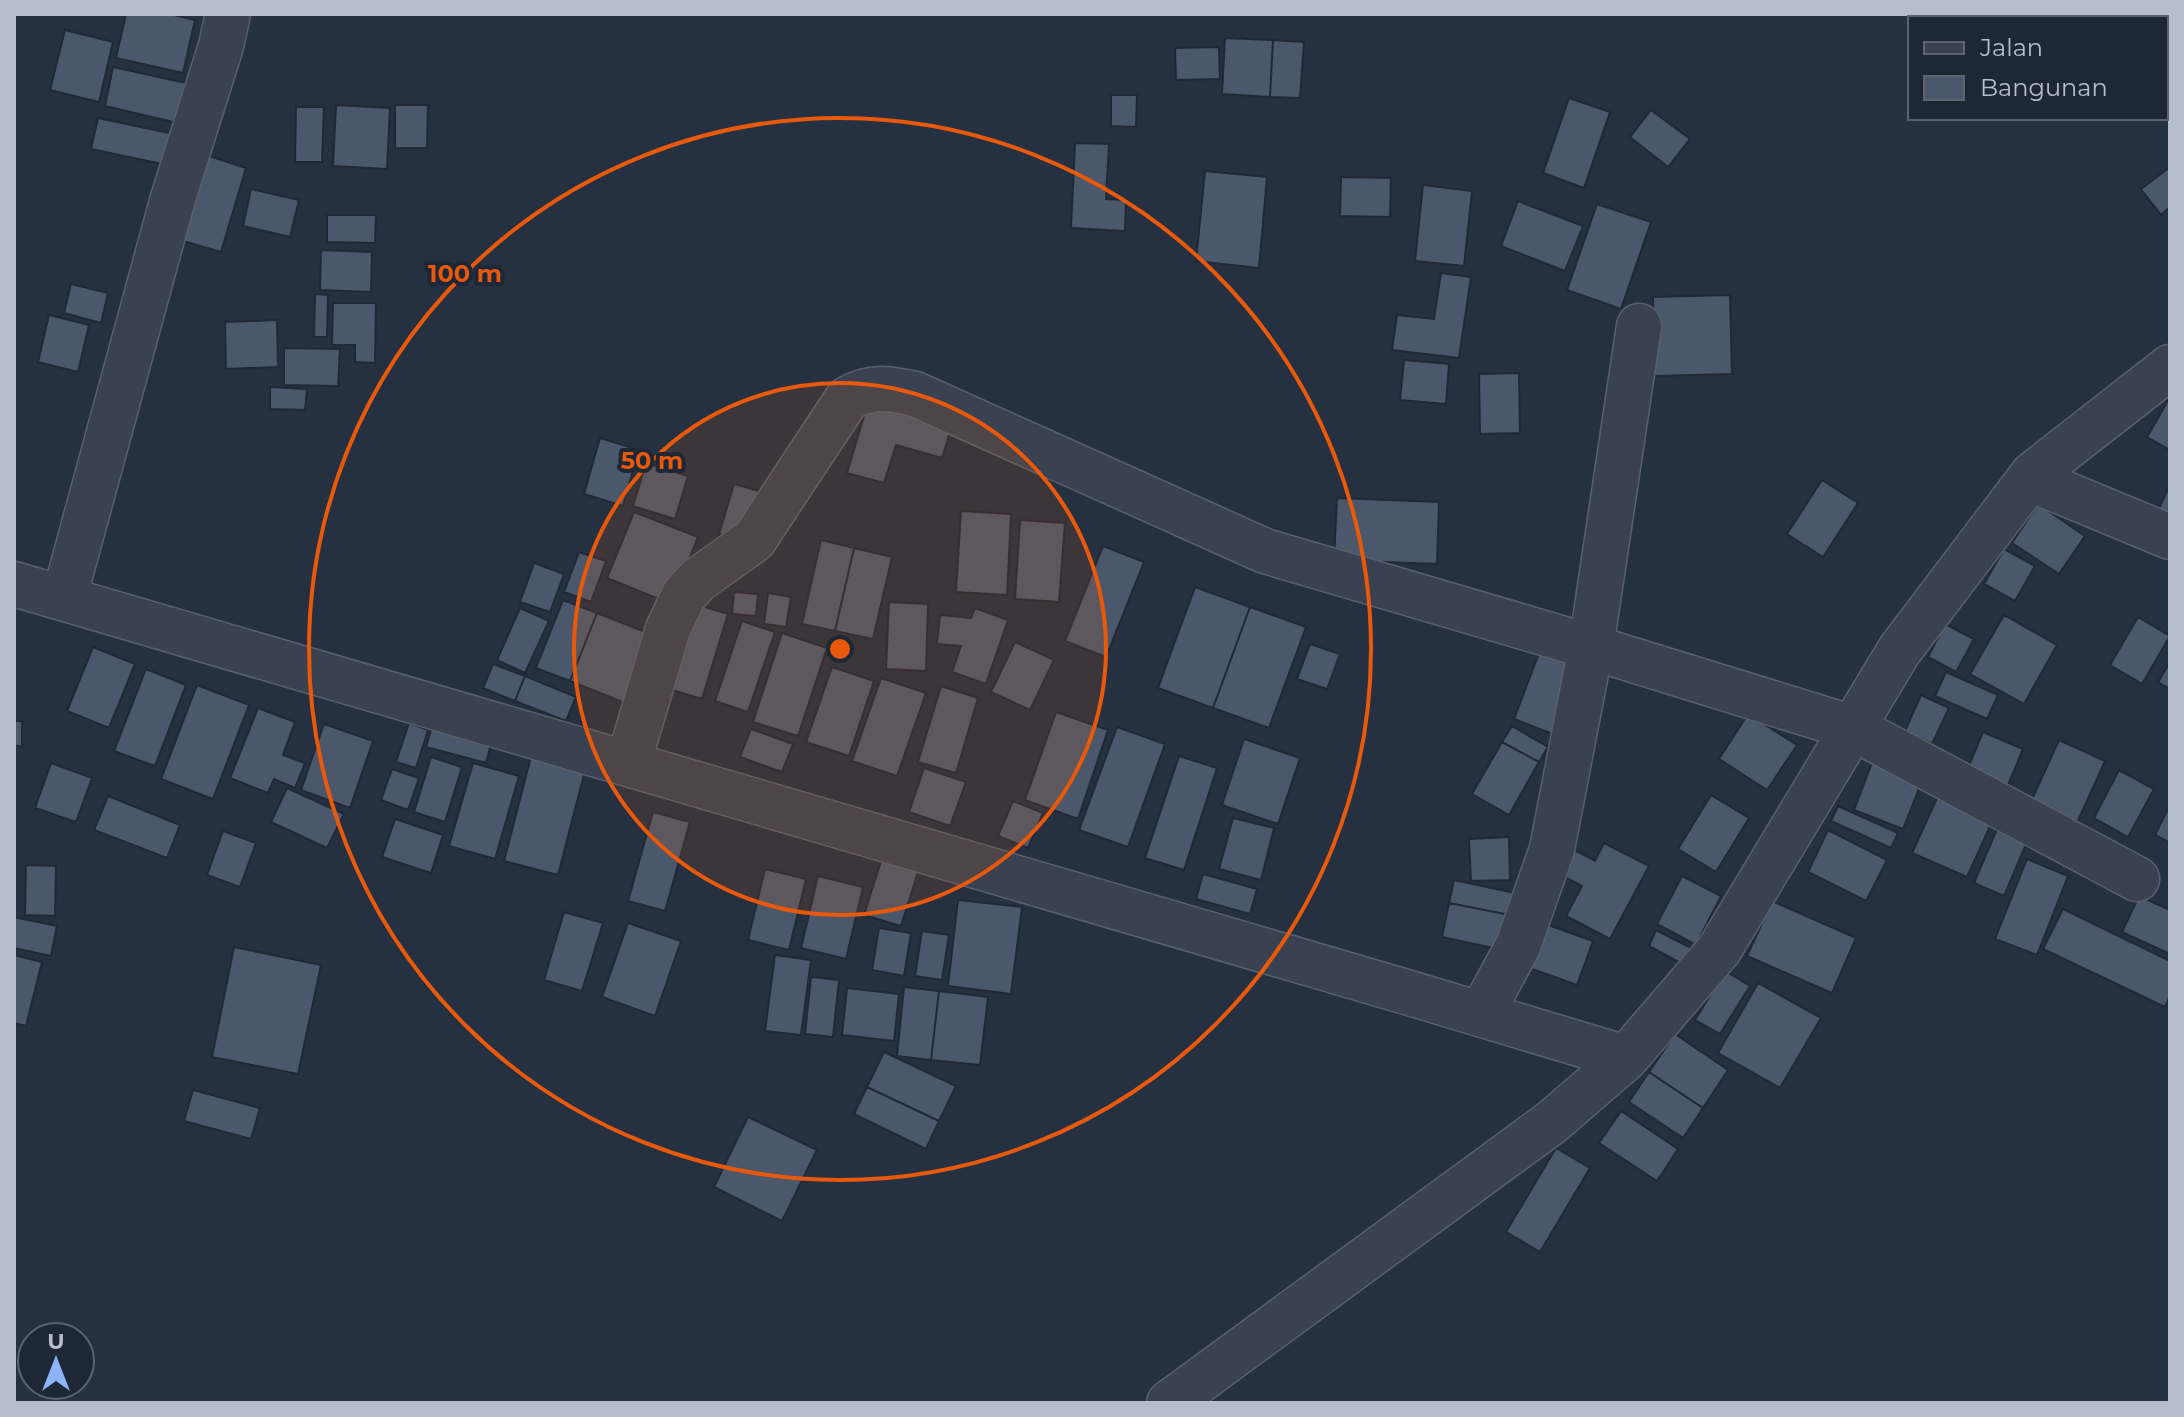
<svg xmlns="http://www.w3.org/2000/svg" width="2184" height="1417" viewBox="0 0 2184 1417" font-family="Montserrat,sans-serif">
  <rect width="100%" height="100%" fill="#253041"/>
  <path fill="#4b576a" stroke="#212938" stroke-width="2" d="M126,14H170L195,20L183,73L116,58Z
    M65,30L113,42L99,102L50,90Z
    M1225,38L1273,40L1270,97L1222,94Z
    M1273,40L1304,42L1300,98L1270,97Z
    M1219,47L1220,79L1176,80L1175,48Z
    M113,67L195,85L186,125L105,106Z
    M1111,95H1137L1136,127L1111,126Z
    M1569,98L1610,112L1584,188L1543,173Z
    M336,105L390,108L387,169L333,166Z
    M395,105H428L427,148H395Z
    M296,107H324L322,162H295Z
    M1651,110L1690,139L1668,167L1630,137Z
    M98,118L174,134L167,165L91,149Z
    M1075,143L1109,144L1106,199L1126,200L1125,231L1071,228Z
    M209,156L246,168L221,252L183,241Z
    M2170,167V207L2161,215L2141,189Z
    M1205,171L1267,177L1259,268L1196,261Z
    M1341,177L1391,178L1390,217L1340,216Z
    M1423,185L1472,191L1464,266L1415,261Z
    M251,189L299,200L290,237L243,226Z
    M1518,201L1583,226L1565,271L1501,246Z
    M1597,204L1651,222L1621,309L1567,290Z
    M327,215H376L375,243L327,242Z
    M321,250L372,252L371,292L320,290Z
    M1441,273L1471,277L1459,358L1392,350L1397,315L1434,319Z
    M71,284L108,293L101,323L64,313Z
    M315,294L328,295L327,337H314Z
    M1730,295L1732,374L1654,376L1653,297Z
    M333,303H376L375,363L355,362V345H332Z
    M49,315L89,325L78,372L38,362Z
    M277,320L278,367L226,369L225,322Z
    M284,348L340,349L338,386L284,385Z
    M1404,360L1449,364L1446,404L1400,400Z
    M1519,373L1520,433L1480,434L1479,374Z
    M270,387L307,389L305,410L270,409Z
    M2170,397V450L2147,437Z
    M869,399L953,422L942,458L896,445L884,483L847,473Z
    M600,438L639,450L623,506L584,494Z
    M646,463L688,476L675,519L633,506Z
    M1822,480L1858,503L1823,557L1787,534Z
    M734,484L759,491L745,541L719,534Z
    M2170,484V531L2152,524Z
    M1337,498L1439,502L1437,564L1334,560Z
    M2038,504L2085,536L2059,574L2012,543Z
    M961,511L1011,514L1007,595L956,592Z
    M634,512L698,537L671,604L607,578Z
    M1020,520L1065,523L1059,602L1015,599Z
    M821,540L854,548L835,631L802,624Z
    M1103,546L1144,562L1106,657L1065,641Z
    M854,548L892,557L873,639L835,631Z
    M2004,549L2035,566L2015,601L1984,584Z
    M579,552L606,561L591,602L564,592Z
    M534,563L564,574L550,612L520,602Z
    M1195,587L1250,607L1213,708L1158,688Z
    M734,592L758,594L756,616L732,614Z
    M768,593L791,597L786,627L764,624Z
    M563,600L597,613L570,681L536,668Z
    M685,601L728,614L702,699L659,686Z
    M889,602L928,604L926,671L886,669Z
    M1250,607L1306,627L1269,728L1213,708Z
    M520,608L549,621L525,673L497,660Z
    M975,608L1008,620L986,684L952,672L961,646L937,644L940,615L971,618Z
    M597,613L658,637L630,705L570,681Z
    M2004,615L2057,645L2024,704L1970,674Z
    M2138,617L2170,636L2142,684L2110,665Z
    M742,621L775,632L748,712L715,701Z
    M1945,624L1974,639L1956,672L1928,657Z
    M782,633L827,648L798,736L753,722Z
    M1015,642L1054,660L1030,710L991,692Z
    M1310,644L1340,654L1327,689L1297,679Z
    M93,647L135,664L109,728L67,711Z
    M1541,648L1582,664L1555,735L1514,719Z
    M2170,662V689L2158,682Z
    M493,664L525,676L515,701L483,688Z
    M832,667L874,681L849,756L806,742Z
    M146,669L186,685L155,766L114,751Z
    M1946,672L1998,695L1987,719L1935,696Z
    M525,676L576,697L566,721L515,701Z
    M881,678L926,693L897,776L852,761Z
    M197,685L249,705L213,799L161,779Z
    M941,686L978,698L956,773L918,762Z
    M1921,695L1949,708L1932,744L1905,731Z
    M258,708L295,722L283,755L305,763L295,788L274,779L268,793L230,778Z
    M1056,712L1108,730L1078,819L1025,800Z
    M1748,714L1797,745L1767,790L1719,759Z
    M434,720L493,736L486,763L426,747Z
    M14,721H22V746H14Z
    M409,723L428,730L416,768L396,762Z
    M324,724L373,741L350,808L301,790Z
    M1512,726L1548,747L1539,762L1502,742Z
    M1117,727L1165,744L1128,847L1079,830Z
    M751,729L793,744L782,772L740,757Z
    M1983,732L2023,749L2003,797L1963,780Z
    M1244,739L1300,758L1278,824L1222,805Z
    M2059,740L2105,761L2076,825L2030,804Z
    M1502,742L1539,762L1509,815L1472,794Z
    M533,749L587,763L558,875L504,861Z
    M1876,752L1926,771L1903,829L1854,810Z
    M1179,756L1217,768L1184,870L1145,858Z
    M431,757L462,767L445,822L414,812Z
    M51,763L92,778L76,822L35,808Z
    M473,763L519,776L495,859L449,846Z
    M924,768L966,782L950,826L909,812Z
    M392,769L419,778L408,810L381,800Z
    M2119,770L2154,789L2128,837L2094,818Z
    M1942,787L1997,811L1967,877L1912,853Z
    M287,788L344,814L327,848L271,822Z
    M1711,795L1749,818L1716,872L1678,849Z
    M108,796L180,825L167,858L94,830Z
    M1013,801L1043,813L1028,848L998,836Z
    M2170,805V843L2155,835Z
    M1838,806L1898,833L1891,848L1831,821Z
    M653,812L690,822L665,911L628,901Z
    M1233,818L1274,828L1261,880L1219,869Z
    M395,819L443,835L431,873L382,857Z
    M1997,829L2027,842L2004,896L1974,883Z
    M1828,830L1887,860L1866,901L1808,872Z
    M223,831L256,843L240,887L207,875Z
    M1509,837L1510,880L1471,881L1469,839Z
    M887,842L924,853L901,926L864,915Z
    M1604,843L1649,866L1610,939L1566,916L1582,886L1557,873L1571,848L1595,861Z
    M2027,859L2068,876L2037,955L1995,939Z
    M26,865L56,866L55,916L25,915Z
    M765,869L806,879L789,950L748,940Z
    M1203,874L1257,889L1250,914L1196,899Z
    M818,876L863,887L846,959L801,948Z
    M1682,876L1721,896L1696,945L1657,924Z
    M1454,880L1524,895L1520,917L1449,903Z
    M2139,896L2170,910V954L2122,932Z
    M958,900L1022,907L1011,994L948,986Z
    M1772,901L1856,938L1832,993L1747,956Z
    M1449,903L1520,917L1512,952L1442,937Z
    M2063,909L2170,961V996L2165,1007L2043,949Z
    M564,912L603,923L582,991L544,980Z
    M14,917L57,926L51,956L14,948Z
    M1537,921L1593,941L1577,985L1521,965Z
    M628,923L681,941L655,1016L602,997Z
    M879,928L911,933L904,976L872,970Z
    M1656,930L1693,949L1684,965L1649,946Z
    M922,931L949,935L942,980L915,976Z
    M234,947L321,965L298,1074L212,1057Z
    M14,955L42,962L26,1026L14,1023Z
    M775,955L811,960L801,1035L765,1031Z
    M1725,971L1750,986L1720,1034L1695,1020Z
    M811,977L839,980L833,1037L805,1034Z
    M1758,983L1821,1018L1780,1088L1718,1053Z
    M904,987L939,991L931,1060L897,1056Z
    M847,988L899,994L894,1041L842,1035Z
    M939,991L988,997L980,1065L931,1060Z
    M1675,1034L1728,1070L1703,1108L1649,1072Z
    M884,1052L956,1086L939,1121L867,1087Z
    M1649,1072L1703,1108L1683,1138L1629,1102Z
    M867,1087L939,1121L926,1149L854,1114Z
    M193,1090L260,1108L251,1139L184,1121Z
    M1621,1111L1678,1149L1657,1181L1599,1143Z
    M748,1117L817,1150L782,1221L714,1187Z
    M1556,1148L1590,1168L1540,1252L1506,1232Z"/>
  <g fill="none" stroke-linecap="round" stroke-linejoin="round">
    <defs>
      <path id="minor" d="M2030,479L2170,537
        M14,584C552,741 1090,896 1626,1058
        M64,598L173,198L221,46L228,14
        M628,764L668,629L684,595L698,580L754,540L847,399C871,385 889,388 915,394L1265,551L1591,647L1853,728L2137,879
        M1481,1014L1518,946L1552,849L1591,647L1639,326
        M1169,1403L1552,1122L1626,1058L1719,950L1899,651L2033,474L2170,367"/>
    </defs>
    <use href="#minor" stroke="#58606e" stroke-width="47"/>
    <use href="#minor" stroke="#3a4251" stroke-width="44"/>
  </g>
  <circle cx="840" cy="649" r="266" fill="#e8590c" fill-opacity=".12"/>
  <g fill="none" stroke="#e8590c" stroke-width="4">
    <circle cx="840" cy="649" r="266"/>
    <circle cx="840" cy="649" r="531"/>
  </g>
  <circle cx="840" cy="649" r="12" fill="#e8590c" stroke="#1e2736" stroke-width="4"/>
  <g font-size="24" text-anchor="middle" font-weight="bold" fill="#e8590c" stroke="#1e2736" stroke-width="8" stroke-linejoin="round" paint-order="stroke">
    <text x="465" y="282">100 m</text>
    <text x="652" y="469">50 m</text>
  </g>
  <rect width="2184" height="1417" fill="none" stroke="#b6becb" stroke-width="32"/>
  <rect x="1908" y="16" width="260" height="104" fill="#1e2736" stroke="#5b6372" stroke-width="2"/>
  <rect x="1924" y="42" width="40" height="12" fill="#3a4251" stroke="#5b6372" stroke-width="2"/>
  <text x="1980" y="56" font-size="24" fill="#b6becb">Jalan</text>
  <rect x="1924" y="76" width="40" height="24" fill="#4b576a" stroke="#5b6372" stroke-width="2"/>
  <text x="1980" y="96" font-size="24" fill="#b6becb">Bangunan</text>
  <g transform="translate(56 1361)"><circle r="38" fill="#1e2736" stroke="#5b6372" stroke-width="2"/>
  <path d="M0-6L14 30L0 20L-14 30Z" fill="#8eb3f9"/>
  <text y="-12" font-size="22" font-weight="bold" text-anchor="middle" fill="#b6becb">U</text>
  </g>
</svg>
